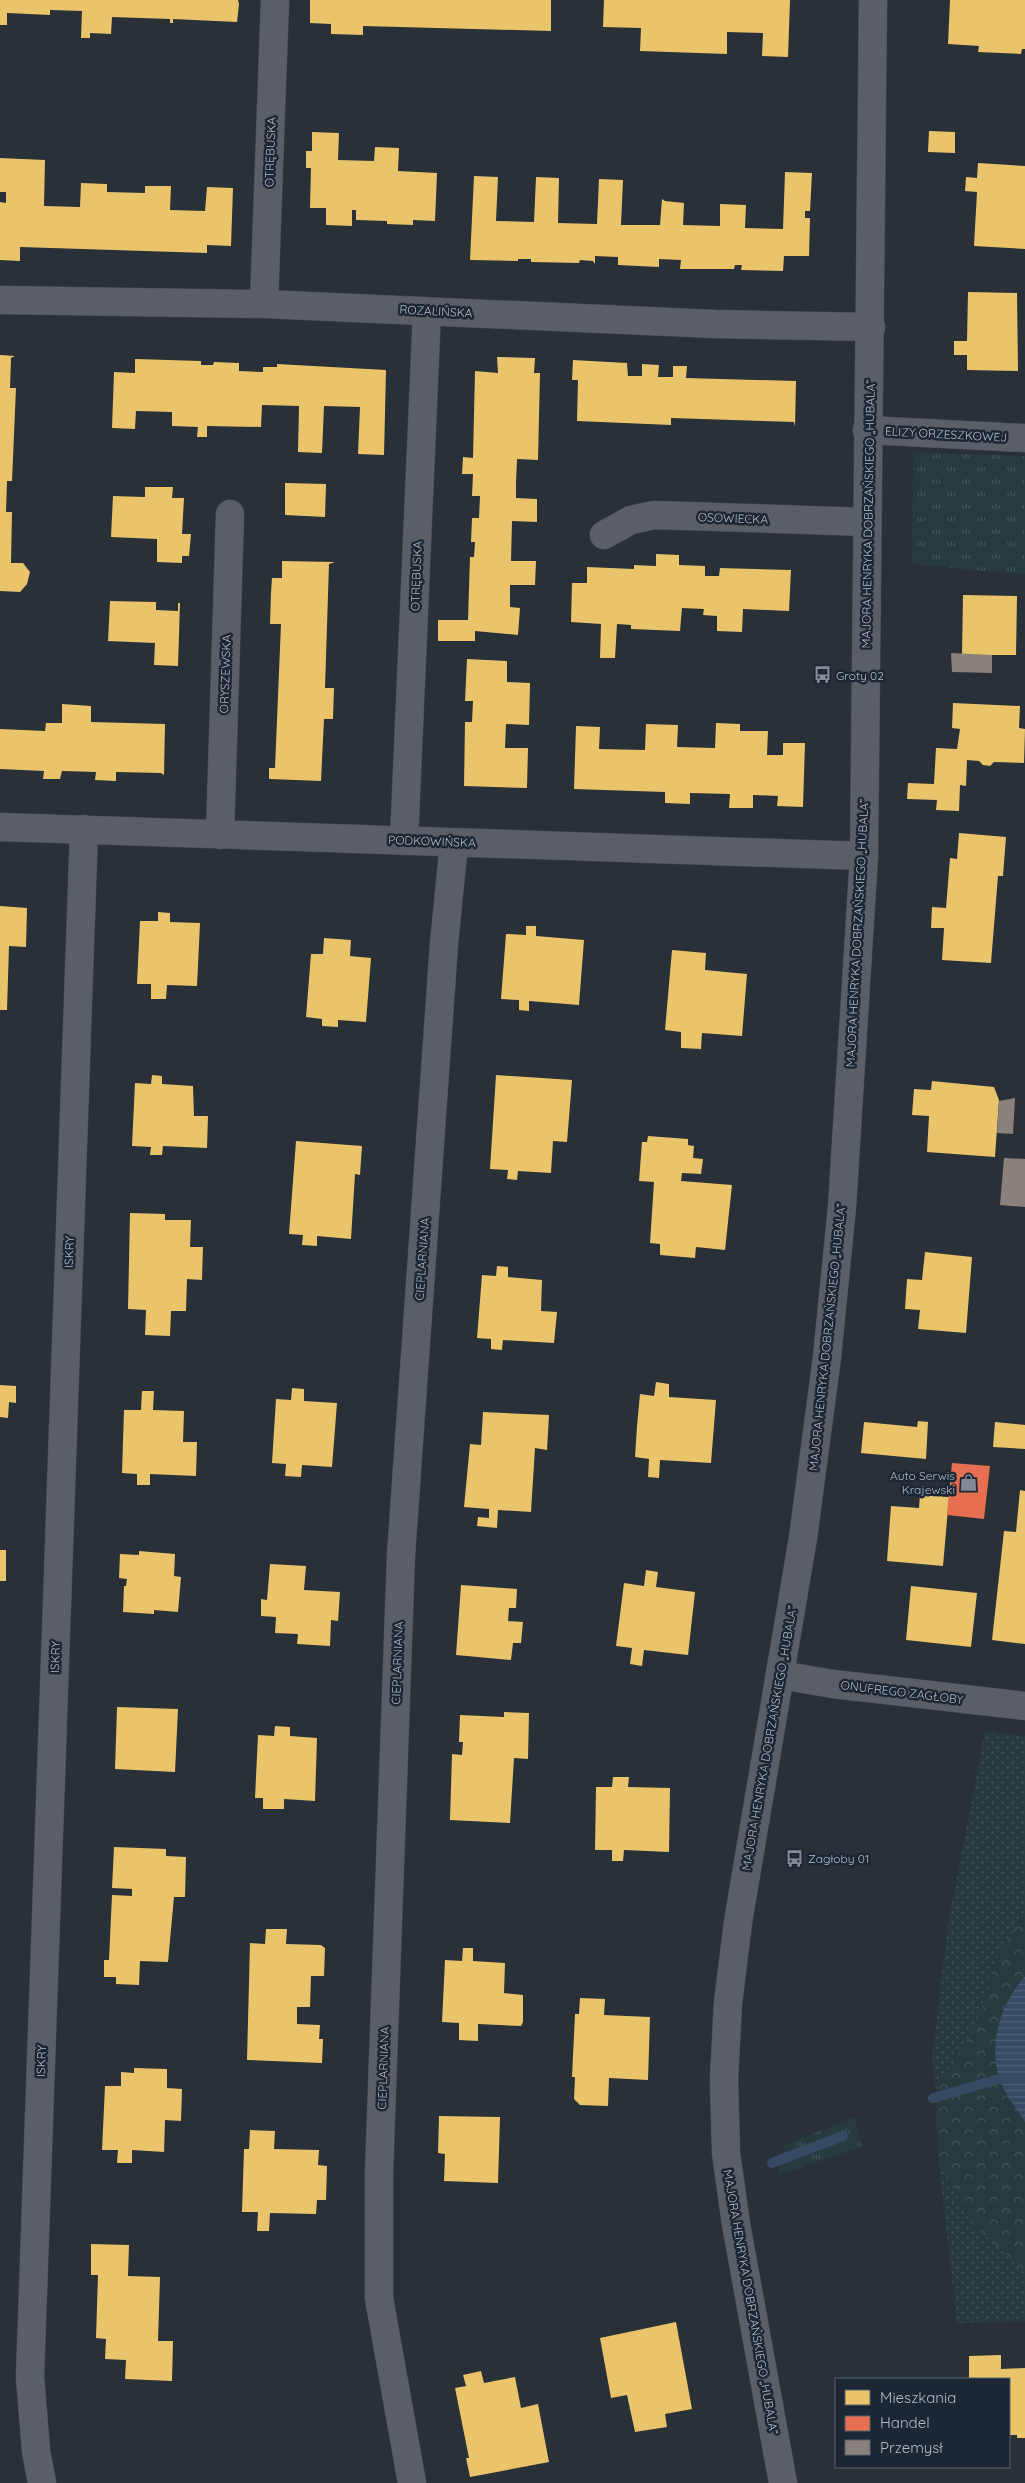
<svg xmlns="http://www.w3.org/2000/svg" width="1025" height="2483" viewBox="0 0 1025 2483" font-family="Quicksand,sans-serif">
  <defs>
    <pattern id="grass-tufts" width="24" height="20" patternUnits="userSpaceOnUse" patternTransform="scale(1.25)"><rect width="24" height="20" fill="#273a3e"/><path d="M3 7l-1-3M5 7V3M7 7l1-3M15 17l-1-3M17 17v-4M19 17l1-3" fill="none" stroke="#445559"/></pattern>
    <pattern id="forest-crowns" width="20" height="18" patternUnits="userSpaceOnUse" patternTransform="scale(1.25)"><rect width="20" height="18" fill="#273a3e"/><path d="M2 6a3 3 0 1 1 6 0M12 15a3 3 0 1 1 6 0" fill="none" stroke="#445559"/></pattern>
    <pattern id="park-dots" width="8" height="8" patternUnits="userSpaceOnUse" patternTransform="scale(1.25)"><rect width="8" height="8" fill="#273a3e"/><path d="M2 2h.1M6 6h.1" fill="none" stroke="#445559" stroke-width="1.8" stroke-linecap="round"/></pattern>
    <pattern id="water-rules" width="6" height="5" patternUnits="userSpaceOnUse" patternTransform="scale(1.25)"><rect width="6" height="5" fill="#384963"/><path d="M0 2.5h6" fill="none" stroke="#526178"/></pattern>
  </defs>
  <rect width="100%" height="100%" fill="#2a3038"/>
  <path fill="url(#grass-tufts)" d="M913,452L1025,456V575L912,564Z
    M855,2117L862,2147L778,2175L784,2145Z"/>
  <path fill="url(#forest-crowns)" d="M1025,1916V1976L1014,1989L1001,2015L999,2079L1025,2122V2271L972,2224L939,2163L936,2122V2090L975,2028L1000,1949Z"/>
  <path fill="url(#park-dots)" d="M985,1732L1025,1736V1916L1000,1949L975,2028L936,2090L932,2058L948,1925Z
    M939,2163L972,2224L1025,2271V2321L957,2323Z"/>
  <path fill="url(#water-rules)" d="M1025,1976V2122C1017,2109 1003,2092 999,2078C989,2041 1000,2005 1025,1976Z"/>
  <path fill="#e9c46a" d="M0,0H238L239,4L237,22L173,19V23H170V19L112,17L111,34L90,33V38H81L82,11L50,10V15L7,13V25H0Z
    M310,0H551V31L363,26V35L331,34V24L310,23Z
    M604,0H790L788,57L762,56L763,33L727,32V54L640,51L641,28L603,27Z
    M950,0H1025V49H1022L1021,54L978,52L979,46L948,44Z
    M929,131L955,132V153L928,152Z
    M312,132L339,133L338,160L374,161L375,147L399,148L398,171L437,173L435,221L413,220V225L387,224V221L356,220V210H352V226L326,225V208H310L311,168H306V151H312Z
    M0,158L45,160L44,206L80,207L81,183L107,184V192L145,193V186H171L170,210L205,211L207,187L233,188L231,246L207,245V253L20,247V261L0,260V202L6,203V192H0Z
    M978,163L1025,166V249L974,246L977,192L965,191L966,177L977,178Z
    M785,172L812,173L810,211H805V218H810L809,256H784L783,271L741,270L742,265H735L734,269H680L681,260L659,259V267L618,265V257L595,256V264L593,261L580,260L579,263L531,262V259H518V261L470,260L474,176L498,177L496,221L534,222L536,177L559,178L558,223L597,224L599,179L623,180L621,225H660L662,199L665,201L684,203L683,225L720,226V204L746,205L745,228L783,229Z
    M968,292L1017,293L1018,371L967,370V355H954V341H967Z
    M0,355L15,356L11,358L10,388H16L12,481H7L6,512H12L11,563H23L30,572L27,584L20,592L0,591Z
    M497,357L535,358L534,373H540L538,460L517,459L516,483V498L537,499V522L512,521L511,561H536L535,585H510V607L520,608L518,635L475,631V641H438V620H468L470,557H474L475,542H471L472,518H479L480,496H472L473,474H462L463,457L473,458L475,371L498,373Z
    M135,359L201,361V365H213L214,362L239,363V371L263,372V367H277V364L386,370L384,455L358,454L360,407L324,406L322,453L298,452L299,406L262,405L261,427L207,426V437H197L198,427L172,426V412L136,411L135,429L112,428L114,372L135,373Z
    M573,360L627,363L628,376H642V364L659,365L658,377H673V366H687L686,378L796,381L795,427L794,422L671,418V425L577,421L578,380H572Z
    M285,483L326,484L325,517L285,515Z
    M145,487H173L172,498H184L182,534H191L189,556H182V563L157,562V539L111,537L113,496L145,497Z
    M656,554L679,555V565L705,566V576H719L720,568L791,570L789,611L743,609L742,632L717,631V616L703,615L704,609L682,608L680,631L631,629V625L617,624L615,658H600L601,624L571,622L572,583H587V567L634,569V565L656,566Z
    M282,561L335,562L329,564L325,688H334L333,719H324L321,781L269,779V768H275L281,624H270L271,593L272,578H282Z
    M963,595L1017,596L1016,655H962Z
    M110,601L156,602V610L178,611V603H180L178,666L154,665L155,643L108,641Z
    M467,659L507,661V682L530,683L529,725L506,724L505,748H528L527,788L464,786L465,722H472L473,701H465Z
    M953,703L1020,706L1019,728L1025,729L1024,763L994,762L990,766L983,765L979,761L967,760L966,786L960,785L959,811L936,810L937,800L907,799L908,783L934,784L936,748L957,749L960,729L952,728Z
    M62,704L91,706V722L165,724L164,775L161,773L116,772V781L95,780L96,772L62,771L60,779H43L44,771L0,769V729L45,731L46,723H62Z
    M716,723L740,724V731H768L767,755H783V743H805L803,807L777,806L778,796L753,795V808H729L730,794L690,793V804L665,803V792L574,789L576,726L600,727L599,749L645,750L646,724L678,725L677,747L715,748Z
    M959,833L1006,837L1003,876H998L991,963L942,960L944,928H931L932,907L946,908L950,858L957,859Z
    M0,906L27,908L26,947L9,946L7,1010H0Z
    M158,912L170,913V922L200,923L197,986L167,985L166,999H151V984H137L140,921H158Z
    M526,926H536V936L584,940L579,1005L529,1001V1011L519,1010V1000L501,999L506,934L526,935Z
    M324,938L351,940L350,956L371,958L366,1022L338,1020V1027L322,1026V1019L306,1017L311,954H323Z
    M672,950L706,953L705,970L747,974L742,1036L702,1033L701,1049L681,1048V1032L665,1030Z
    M152,1075L162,1076V1084L193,1086L194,1116H208L207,1148L163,1146L162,1155H150L151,1147L132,1146L135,1083L151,1084Z
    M496,1075L572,1080L567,1142L553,1141L551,1173L518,1171L517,1180L507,1179L508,1170L490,1169Z
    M932,1081L994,1087L999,1100L995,1157L927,1152L929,1116L912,1115L914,1089L931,1090Z
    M648,1136L688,1139V1145L694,1146L693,1158L703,1159L701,1174L682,1173L681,1181L732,1185L725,1250L696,1247L695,1258L660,1255V1244L650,1243L654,1182L639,1181L642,1142H647Z
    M296,1141L362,1146L360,1175L355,1174L351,1239L317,1236V1246L302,1245L303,1235L289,1234Z
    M130,1213L165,1214V1220H191L190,1247H203L202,1280L187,1279L186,1311H171L170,1336L145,1335L146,1310L128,1309Z
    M925,1252L972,1257L966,1333L918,1329L920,1310L905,1309L907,1279L922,1280Z
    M497,1266L508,1267V1277L542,1280L541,1311L557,1312L554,1343L503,1340L502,1350L491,1349V1339L477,1338L482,1275L496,1276Z
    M656,1382L669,1384V1397L716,1400L711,1463L660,1460L659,1478L648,1477L649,1459L635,1457L637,1426L640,1394L654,1396Z
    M0,1385L16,1386V1403L9,1402L8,1418L0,1417Z
    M292,1388L304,1389V1401L337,1403L332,1467L302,1465L301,1477L285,1476L286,1464L272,1463L276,1399L291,1400Z
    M142,1391H154L153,1410L184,1411L183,1442H197L196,1476L150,1474V1485H137V1474L122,1473L124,1410H141Z
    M483,1412L549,1415L547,1450L535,1448L531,1512L498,1510L497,1528L477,1526L478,1517L489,1518V1509L464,1507L470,1444L481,1445Z
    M918,1421L928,1422L926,1459L861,1453L864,1422L917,1427Z
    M995,1422L1025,1425V1449L993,1447Z
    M1020,1490L1025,1491V1644L992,1640L1004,1531L1016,1532Z
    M920,1495L949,1497L943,1566L887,1561L891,1506L919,1508Z
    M0,1550H6V1581H0Z
    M139,1551L175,1554L174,1576L181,1577L178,1612L154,1610V1614L123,1612L124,1586H126L127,1579L119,1578L120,1554L139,1555Z
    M270,1564L306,1566L304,1590L340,1592L338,1621L331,1620L330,1646L297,1644L298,1634L275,1633L276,1617L261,1616V1599L267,1600Z
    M646,1570L658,1572L656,1587L695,1592L688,1655L644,1650L642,1666L630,1664L632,1648L616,1646L624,1583L644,1586Z
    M461,1585L517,1589L516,1608H509L508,1621L523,1622L521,1643H513L511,1660L456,1655Z
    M911,1586L977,1593L971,1647L906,1640Z
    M117,1707L178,1709L175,1772L115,1769Z
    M504,1712L529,1713L528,1759L514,1758L510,1823L450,1820L452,1754L462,1755L463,1742H459L460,1715L504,1717Z
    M275,1726L290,1727V1736L317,1738L315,1801L284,1799V1809H263V1798H255L258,1735L274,1736Z
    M613,1777H629L628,1787L670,1788L669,1852L624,1850L623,1861H612V1850H595L596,1787H612Z
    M114,1847L166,1849V1856L186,1857L185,1897H174L168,1962L140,1961L139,1985L116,1984V1977H104V1960H109L112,1895L132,1896V1889L112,1888Z
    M266,1929H287L286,1944L321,1945L325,1948L324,1976H311L310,2007H297V2024L320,2025L319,2039H323L322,2063L247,2060L250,1943L265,1944Z
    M463,1948H473V1961L505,1963L504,1993L523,1995V2022L521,2026L478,2024V2041L459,2040V2023L442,2022L445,1960L462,1961Z
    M580,1998L605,1999L604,2015L650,2017L648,2080L609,2078L608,2106L580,2105L574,2099L575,2077H572L575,2014H579Z
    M134,2068L167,2069V2088L182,2089L181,2121L165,2120L164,2152L132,2150V2163H117L118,2150H102L105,2086H121V2072L134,2073Z
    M439,2116L500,2117L498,2183L444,2181L445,2154L438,2153Z
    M250,2130L275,2131L274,2149L319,2150L318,2165L327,2166L326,2200H317L316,2214L270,2213L269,2231H257L258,2212H242L244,2149H249Z
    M91,2244L129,2245L128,2276L160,2277L158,2341H173L172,2381L125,2379L126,2360L105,2359L106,2339L96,2338L98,2275H91Z
    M676,2322L692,2409L665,2414L667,2427L635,2432L627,2395L611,2398L600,2338Z
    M1001,2355V2369L1025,2368V2438H1017V2435H1009V2379H969V2356Z
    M481,2371L484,2383L515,2377L521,2408L538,2404L549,2462L470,2477L466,2458H469L455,2388L466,2386L463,2375Z"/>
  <path fill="#e76f51" d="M952,1463L990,1466L984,1519L947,1515Z"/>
  <path fill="#8a817c" d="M951,653L992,655V673L952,672Z
    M1015,1098L1013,1134L997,1133L999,1101Z
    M1004,1158L1025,1159V1207L1000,1205Z"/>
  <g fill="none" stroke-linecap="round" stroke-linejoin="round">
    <path stroke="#384963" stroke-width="10" d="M933,2098L999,2079L1025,2078
      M772,2163L843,2136"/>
    <defs>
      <path id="minor" d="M0,300L264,304L715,324L871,327
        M264,304L275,0
        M867,430L1025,438
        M604,535L631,520L654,515L867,522
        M0,827L864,856
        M220,835L230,514
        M404,841L427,311
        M780,1675L833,1684L1025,1706
        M42,2483L36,2451L30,2377L84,829
        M412,2483L379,2298V2174L401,1555L444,944L454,843"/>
      <path id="tertiary" d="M783,2483L736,2224L726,2153L724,2079L728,2003L738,1922L803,1538L827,1357L842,1207L864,856L873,0"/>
    </defs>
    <use href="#minor" stroke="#484c53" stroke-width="29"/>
    <use href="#tertiary" stroke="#484c53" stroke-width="29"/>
    <use href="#minor" stroke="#5a5e66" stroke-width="28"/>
    <use href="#tertiary" stroke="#5a5e66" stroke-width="28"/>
  </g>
  <defs>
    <symbol id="bus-bare" viewBox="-9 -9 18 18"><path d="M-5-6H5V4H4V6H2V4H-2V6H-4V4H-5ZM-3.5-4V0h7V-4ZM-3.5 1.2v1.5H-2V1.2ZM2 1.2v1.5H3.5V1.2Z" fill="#848b96" stroke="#1d2633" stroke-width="2.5" paint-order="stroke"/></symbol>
    <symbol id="shop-bare" viewBox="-9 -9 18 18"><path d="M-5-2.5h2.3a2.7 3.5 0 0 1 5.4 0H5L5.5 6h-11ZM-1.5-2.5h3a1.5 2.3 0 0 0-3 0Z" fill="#848b96" stroke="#1d2633" stroke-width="2.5" paint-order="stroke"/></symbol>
  </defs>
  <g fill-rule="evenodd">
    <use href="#bus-bare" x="810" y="662" width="25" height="25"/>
    <use href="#shop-bare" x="956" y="1470" width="25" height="25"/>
    <use href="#bus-bare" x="782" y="1846" width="25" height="25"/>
  </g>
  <g text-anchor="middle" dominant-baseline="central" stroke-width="5" stroke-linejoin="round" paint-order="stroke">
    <g font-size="12" fill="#b4bcc9" stroke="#1d2633">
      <text transform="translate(270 152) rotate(-88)">OTRĘBUSKA</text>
      <text transform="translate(436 311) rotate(3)">ROZALIŃSKA</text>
      <text transform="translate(946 434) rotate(3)">ELIZY ORZESZKOWEJ</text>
      <text transform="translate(868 514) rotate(-89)">MAJORA HENRYKA DOBRZAŃSKIEGO „HUBALA”</text>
      <text transform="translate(733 518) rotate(2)">OSOWIECKA</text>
      <text transform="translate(416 576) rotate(-88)">OTRĘBUSKA</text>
      <text transform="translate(225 674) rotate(-88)">ORYSZEWSKA</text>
      <text transform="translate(432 841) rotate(2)">PODKOWIŃSKA</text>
      <text transform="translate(857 933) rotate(-87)">MAJORA HENRYKA DOBRZAŃSKIEGO „HUBALA”</text>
      <text transform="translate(69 1252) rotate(-88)">ISKRY</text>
      <text transform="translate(422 1259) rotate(-86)">CIEPLARNIANA</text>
      <text transform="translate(827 1337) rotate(-84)">MAJORA HENRYKA DOBRZAŃSKIEGO „HUBALA”</text>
      <text transform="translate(55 1657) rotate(-88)">ISKRY</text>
      <text transform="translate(397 1663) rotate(-88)">CIEPLARNIANA</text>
      <text transform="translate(902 1692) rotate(7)">ONUFREGO ZAGŁOBY</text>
      <text transform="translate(769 1738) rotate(-80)">MAJORA HENRYKA DOBRZAŃSKIEGO „HUBALA”</text>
      <text transform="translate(41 2061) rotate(-88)">ISKRY</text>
      <text transform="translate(383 2068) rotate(-88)">CIEPLARNIANA</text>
      <text transform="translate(751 2302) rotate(80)">MAJORA HENRYKA DOBRZAŃSKIEGO „HUBALA”</text>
    </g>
    <g font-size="12" fill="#b4bcc9" stroke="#1d2633" text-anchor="start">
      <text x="836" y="675">Groty 02</text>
      <text x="955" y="1475" text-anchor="end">Auto Serwis<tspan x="955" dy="14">Krajewski</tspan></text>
      <text x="808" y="1858">Zagłoby 01</text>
    </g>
  </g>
  <rect x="835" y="2378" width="175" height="90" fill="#1d2633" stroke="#59626f"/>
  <rect x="845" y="2390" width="25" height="15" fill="#e9c46a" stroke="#59626f"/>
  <text x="880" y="2403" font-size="15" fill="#b4bcc9">Mieszkania</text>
  <rect x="845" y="2416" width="25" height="15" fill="#e76f51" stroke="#59626f"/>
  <text x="880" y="2428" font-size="15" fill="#b4bcc9">Handel</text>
  <rect x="845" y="2440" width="25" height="15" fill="#8a817c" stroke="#59626f"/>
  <text x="880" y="2453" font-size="15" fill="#b4bcc9">Przemysł</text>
</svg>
